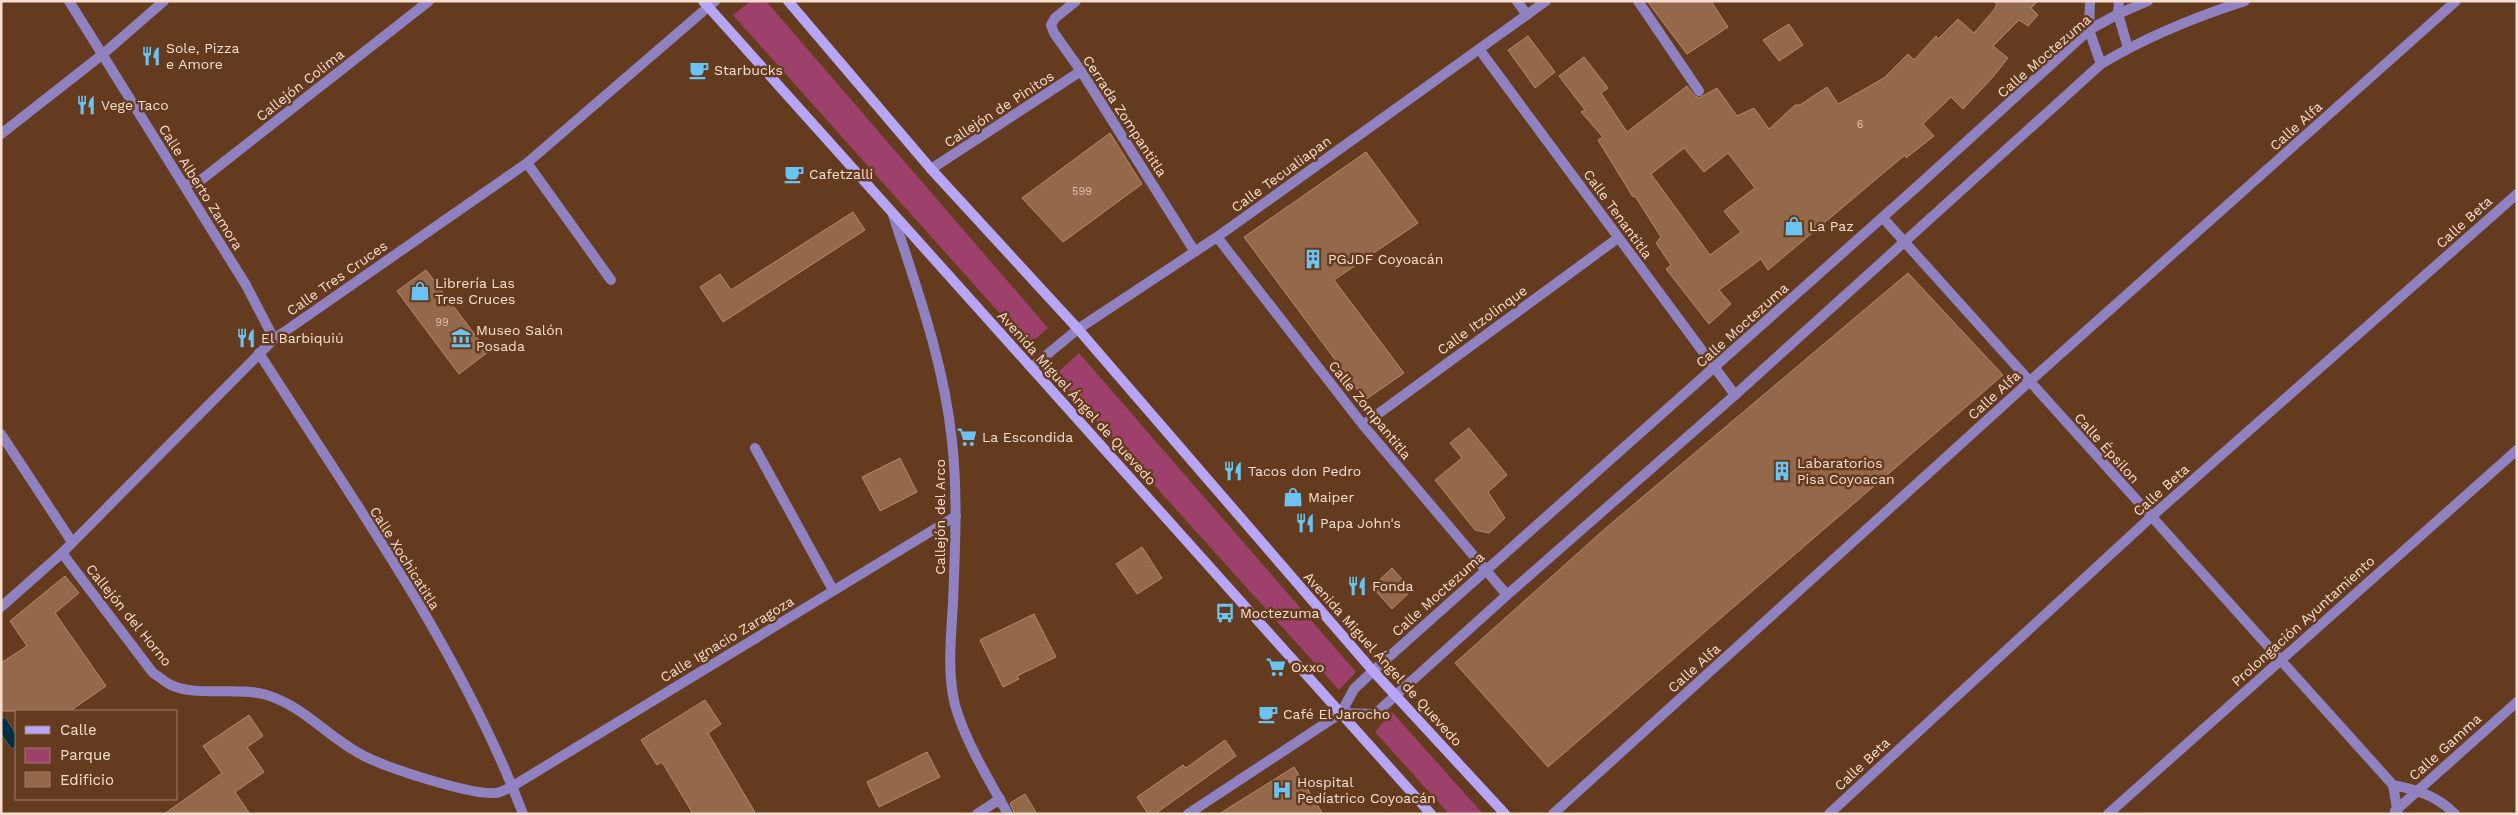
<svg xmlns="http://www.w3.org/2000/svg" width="2518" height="815" viewBox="0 0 2518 815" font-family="'Work Sans',sans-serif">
  <rect width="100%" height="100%" fill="#643b1f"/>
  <path fill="#9e406c" d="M751,1H766L1048,328L1028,345L733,15Z
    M1079,353L1356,672L1339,690L1055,375Z
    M1392,712L1483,814H1449L1375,732Z"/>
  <path fill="#002f44" stroke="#4a646d" d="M5,717L16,734V746L12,749L1,734V720Z"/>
  <path fill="#94684b" stroke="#b7896b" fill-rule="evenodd" d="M1647,1H1711L1728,27L1687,54Z
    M1993,1H2038L2031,8L2038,15L2028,26L2019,20L1993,46L2008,58L1992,78L1963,109L1951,97L1923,124L1934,136L1906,158L1905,155L1768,270L1761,259L1719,290L1731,304L1709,324L1666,269L1671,265L1656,243L1661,237L1635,196L1633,197L1598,140L1603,137L1581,112L1585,110L1559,76L1584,57L1608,88L1601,93L1627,132L1687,86L1694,95L1699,98L1717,88L1737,116L1754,108L1769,129L1795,105H1800L1827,87L1838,104L1884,78L1908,54L1914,60L1936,36L1938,39L1958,19L1974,33L1994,10L1997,4ZM1684,148L1704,172L1728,153L1755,188L1724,211L1741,232L1710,255L1651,174Z
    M1789,24L1803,45L1779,61L1763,40Z
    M1528,36L1555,72L1535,88L1508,50Z
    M1110,133L1142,184L1063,242L1022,198Z
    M1366,152L1418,223L1334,280L1404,373L1365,400L1244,237Z
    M853,212L865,230L723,322L700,287L720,274L731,290Z
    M426,270L488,352L459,374L397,291Z
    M1908,273L2003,375L1548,767L1455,663L1607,527Z
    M1469,428L1507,475L1488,492L1505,518L1489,533L1475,530L1435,480L1462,458L1450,443Z
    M900,458L917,492L880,511L862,477Z
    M1142,547L1162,578L1137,594L1116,564Z
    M1392,568L1412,590L1392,609L1372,587Z
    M65,576L79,593L55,613L106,686L70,711H1V663L27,646L10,621Z
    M1034,614L1056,657L1017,676L1019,679L1003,687L980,640Z
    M705,700L721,724L708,733L756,814H693L662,762L657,765L641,740Z
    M249,715L263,736L247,747L264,772L235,792L250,814H164L222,773L203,746Z
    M1225,740L1236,756L1155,814H1148L1137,797L1183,765L1186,768Z
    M927,752L940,777L879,807L867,782Z
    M1294,767L1323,814H1219Z
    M1025,794L1037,814H1015L1010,803Z"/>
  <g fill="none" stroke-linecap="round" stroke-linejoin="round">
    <path stroke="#9082c1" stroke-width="10" d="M1517,1L1527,15
      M527,163L611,280"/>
    <path stroke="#9082c1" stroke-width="10" d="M69,1L246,285L274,339
      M1076,1L1055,18L1051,25L1054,33L1081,71L1195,252
      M1638,1L1699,91
      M2090,1L2089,30L2101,64
      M2119,1L2118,14L2128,48
      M1479,49L1735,395
      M931,169L1081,71
      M184,185L201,180L429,1
      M893,215C917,289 944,363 952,441C958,495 955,549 953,603C951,637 947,673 955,705C965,741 990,782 1008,814
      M1883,218L2393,785L2398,814
      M1217,237L1363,425L1507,595
      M259,353C353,501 461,650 523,814
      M1032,367L1078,329L1217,237L1546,1
      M1363,425L1618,238
      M1,434L72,542
      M755,448L833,590
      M62,553L153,673C158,676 164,681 169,684C196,698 237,686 267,695C304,707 325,734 357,752C379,766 470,795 495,793C501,793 508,788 513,786L956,516
      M2393,785C2418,790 2437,796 2455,814
      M2395,811L2517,702
      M977,814L1000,799
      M1188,814L1341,713
      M1553,814L2030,381L2456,1
      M1829,814L2151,517L2517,194
      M2108,814L2517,450"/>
    <path stroke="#9082c1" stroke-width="10" d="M2148,1L2118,14L2089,30L1921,183L1373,671L1354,689L1341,713L1375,714L1507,595L1735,395L2101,64C2146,37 2195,17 2245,1
      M1,134L103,54L164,1
      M1,607L62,553L274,339L527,163L715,1"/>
    <path stroke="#b7a5f6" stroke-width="10" d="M703,1L1431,814
      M788,1L931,169L1078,329L1373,671L1505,814"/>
  </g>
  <defs>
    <symbol id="restaurant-bare" viewBox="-9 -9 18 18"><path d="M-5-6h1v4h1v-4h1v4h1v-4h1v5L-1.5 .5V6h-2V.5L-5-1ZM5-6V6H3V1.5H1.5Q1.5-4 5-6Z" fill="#6bc3f2" stroke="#643b1f" stroke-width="2.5" paint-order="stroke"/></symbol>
    <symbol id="cafe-bare" viewBox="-9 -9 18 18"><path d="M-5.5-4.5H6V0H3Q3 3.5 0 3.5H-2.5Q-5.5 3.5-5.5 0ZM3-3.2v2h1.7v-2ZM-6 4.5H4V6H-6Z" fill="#6bc3f2" stroke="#643b1f" stroke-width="2.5" paint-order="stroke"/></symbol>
    <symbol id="shop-bare" viewBox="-9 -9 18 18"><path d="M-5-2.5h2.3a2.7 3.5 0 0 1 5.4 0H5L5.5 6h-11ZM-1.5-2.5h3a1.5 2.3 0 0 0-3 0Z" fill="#6bc3f2" stroke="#643b1f" stroke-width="2.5" paint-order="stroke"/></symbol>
    <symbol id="building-bare" viewBox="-9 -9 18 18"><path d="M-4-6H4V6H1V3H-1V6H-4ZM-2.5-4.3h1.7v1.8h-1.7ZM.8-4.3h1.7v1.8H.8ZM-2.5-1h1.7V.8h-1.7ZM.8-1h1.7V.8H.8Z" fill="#6bc3f2" stroke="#643b1f" stroke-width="2.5" paint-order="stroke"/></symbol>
    <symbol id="museum-bare" viewBox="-9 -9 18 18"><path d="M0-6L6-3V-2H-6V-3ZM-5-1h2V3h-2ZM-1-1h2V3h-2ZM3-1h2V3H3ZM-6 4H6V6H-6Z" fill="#6bc3f2" stroke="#643b1f" stroke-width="2.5" paint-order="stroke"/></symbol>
    <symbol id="supermarket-bare" viewBox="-9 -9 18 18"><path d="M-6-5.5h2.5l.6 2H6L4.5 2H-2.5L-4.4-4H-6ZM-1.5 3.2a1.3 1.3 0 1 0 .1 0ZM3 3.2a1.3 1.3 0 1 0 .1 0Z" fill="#6bc3f2" stroke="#643b1f" stroke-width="2.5" paint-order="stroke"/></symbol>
    <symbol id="bus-bare" viewBox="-9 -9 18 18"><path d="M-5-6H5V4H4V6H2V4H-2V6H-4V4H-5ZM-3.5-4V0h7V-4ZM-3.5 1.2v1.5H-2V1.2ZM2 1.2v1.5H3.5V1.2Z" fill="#6bc3f2" stroke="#643b1f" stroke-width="2.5" paint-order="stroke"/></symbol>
    <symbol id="hospital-bare" viewBox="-9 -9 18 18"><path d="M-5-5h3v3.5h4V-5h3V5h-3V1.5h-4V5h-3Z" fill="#6bc3f2" stroke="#643b1f" stroke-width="2.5" paint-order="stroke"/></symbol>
  </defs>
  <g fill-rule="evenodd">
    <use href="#restaurant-bare" x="137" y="42" width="28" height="28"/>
    <use href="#cafe-bare" x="685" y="56" width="28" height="28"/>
    <use href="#restaurant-bare" x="72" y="91" width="28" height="28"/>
    <use href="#cafe-bare" x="780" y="160" width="28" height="28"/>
    <use href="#shop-bare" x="1780" y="212" width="28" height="28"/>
    <use href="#building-bare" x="1299" y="245" width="28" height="28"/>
    <use href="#shop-bare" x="406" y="277" width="28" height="28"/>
    <use href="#restaurant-bare" x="232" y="324" width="28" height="28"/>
    <use href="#museum-bare" x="447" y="324" width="28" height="28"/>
    <use href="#supermarket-bare" x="953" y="423" width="28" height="28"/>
    <use href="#restaurant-bare" x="1219" y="457" width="28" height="28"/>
    <use href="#building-bare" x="1768" y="457" width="28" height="28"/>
    <use href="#shop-bare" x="1279" y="483" width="28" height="28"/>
    <use href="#restaurant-bare" x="1291" y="509" width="28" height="28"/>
    <use href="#restaurant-bare" x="1343" y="572" width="28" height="28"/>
    <use href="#bus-bare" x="1211" y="599" width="28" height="28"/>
    <use href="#supermarket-bare" x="1262" y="653" width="28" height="28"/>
    <use href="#cafe-bare" x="1254" y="700" width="28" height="28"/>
    <use href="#hospital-bare" x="1268" y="776" width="28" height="28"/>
  </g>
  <g text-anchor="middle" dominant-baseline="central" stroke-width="5" stroke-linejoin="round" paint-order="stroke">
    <g font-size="11" fill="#dfc0ad">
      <text x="1860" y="124">6</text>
      <text x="1082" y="191">599</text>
      <text x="442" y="322">99</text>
    </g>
    <g font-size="14" fill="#f8dece" stroke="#643b1f" text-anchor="start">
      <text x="166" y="48">Sole, Pizza<tspan x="166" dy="16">e Amore</tspan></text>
      <text x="714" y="70">Starbucks</text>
      <text x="101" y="105">Vege Taco</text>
      <text x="809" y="174">Cafetzalli</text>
      <text x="1809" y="226">La Paz</text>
      <text x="1328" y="259">PGJDF Coyoacán</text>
      <text x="435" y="283">Librería Las<tspan x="435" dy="16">Tres Cruces</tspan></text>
      <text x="476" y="330">Museo Salón<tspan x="476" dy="16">Posada</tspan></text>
      <text x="261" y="338">El Barbiquiú</text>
      <text x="982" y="437">La Escondida</text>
      <text x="1797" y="463">Labaratorios<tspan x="1797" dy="16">Pisa Coyoacan</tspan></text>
      <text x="1248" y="471">Tacos don Pedro</text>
      <text x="1308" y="497">Maiper</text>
      <text x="1320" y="523">Papa John's</text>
      <text x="1372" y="586">Fonda</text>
      <text x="1240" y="613">Moctezuma</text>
      <text x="1291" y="667">Oxxo</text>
      <text x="1283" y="714">Café El Jarocho</text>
      <text x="1297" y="782">Hospital<tspan x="1297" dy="16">Pedíatrico Coyoacán</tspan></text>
    </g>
    <g font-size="14" fill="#f8dece" stroke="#643b1f">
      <text transform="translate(2044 56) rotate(-41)">Calle Moctezuma</text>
      <text transform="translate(300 85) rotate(-38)">Callejón Colima</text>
      <text transform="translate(999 109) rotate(-33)">Callejón de Pinitos</text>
      <text transform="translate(1125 116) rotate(57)">Cerrada Zompantitla</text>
      <text transform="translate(2296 126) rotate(-42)">Calle Alfa</text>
      <text transform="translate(1281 174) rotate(-36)">Calle Tecualiapan</text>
      <text transform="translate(201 187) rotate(58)">Calle Alberto Zamora</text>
      <text transform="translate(1618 214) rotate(54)">Calle Tenantitla</text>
      <text transform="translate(2464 222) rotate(-42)">Calle Beta</text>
      <text transform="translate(337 278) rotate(-35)">Calle Tres Cruces</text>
      <text transform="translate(1482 320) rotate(-36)">Calle Itzolinque</text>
      <text transform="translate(1742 325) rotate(-42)">Calle Moctezuma</text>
      <text transform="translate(1994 395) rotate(-42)">Calle Alfa</text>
      <text transform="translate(1077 398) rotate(48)">Avenida Miguel Ángel de Quevedo</text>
      <text transform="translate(1370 410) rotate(51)">Calle Zompantitla</text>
      <text transform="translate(2107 448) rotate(48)">Calle Épsilon</text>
      <text transform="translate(2161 490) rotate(-42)">Calle Beta</text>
      <text transform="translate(940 517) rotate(-90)">Callejón del Arco</text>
      <text transform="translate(405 558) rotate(58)">Calle Xochicatitla</text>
      <text transform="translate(1438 594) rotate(-42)">Calle Moctezuma</text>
      <text transform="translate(129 615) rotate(51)">Callejón del Horno</text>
      <text transform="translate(2303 621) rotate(-42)">Prolongación Ayuntamiento</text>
      <text transform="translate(727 639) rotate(-31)">Calle Ignacio Zaragoza</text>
      <text transform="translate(1383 659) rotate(48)">Avenida Miguel Ángel de Quevedo</text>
      <text transform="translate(1694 668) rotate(-42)">Calle Alfa</text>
      <text transform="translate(2445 747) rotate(-42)">Calle Gamma</text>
      <text transform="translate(1862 764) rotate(-43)">Calle Beta</text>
    </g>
  </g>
  <rect width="2518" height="815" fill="none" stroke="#f8dece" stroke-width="5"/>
  <rect x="15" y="710" width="162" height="90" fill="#643b1f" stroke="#9f7c65"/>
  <rect x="25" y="726" width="25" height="8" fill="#b7a5f6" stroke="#9f7c65"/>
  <text x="60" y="735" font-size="15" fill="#f8dece">Calle</text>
  <rect x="25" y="748" width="25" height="15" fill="#9e406c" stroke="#9f7c65"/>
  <text x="60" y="760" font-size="15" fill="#f8dece">Parque</text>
  <rect x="25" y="772" width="25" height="15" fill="#94684b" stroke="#9f7c65"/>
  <text x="60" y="785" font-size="15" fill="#f8dece">Edificio</text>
</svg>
